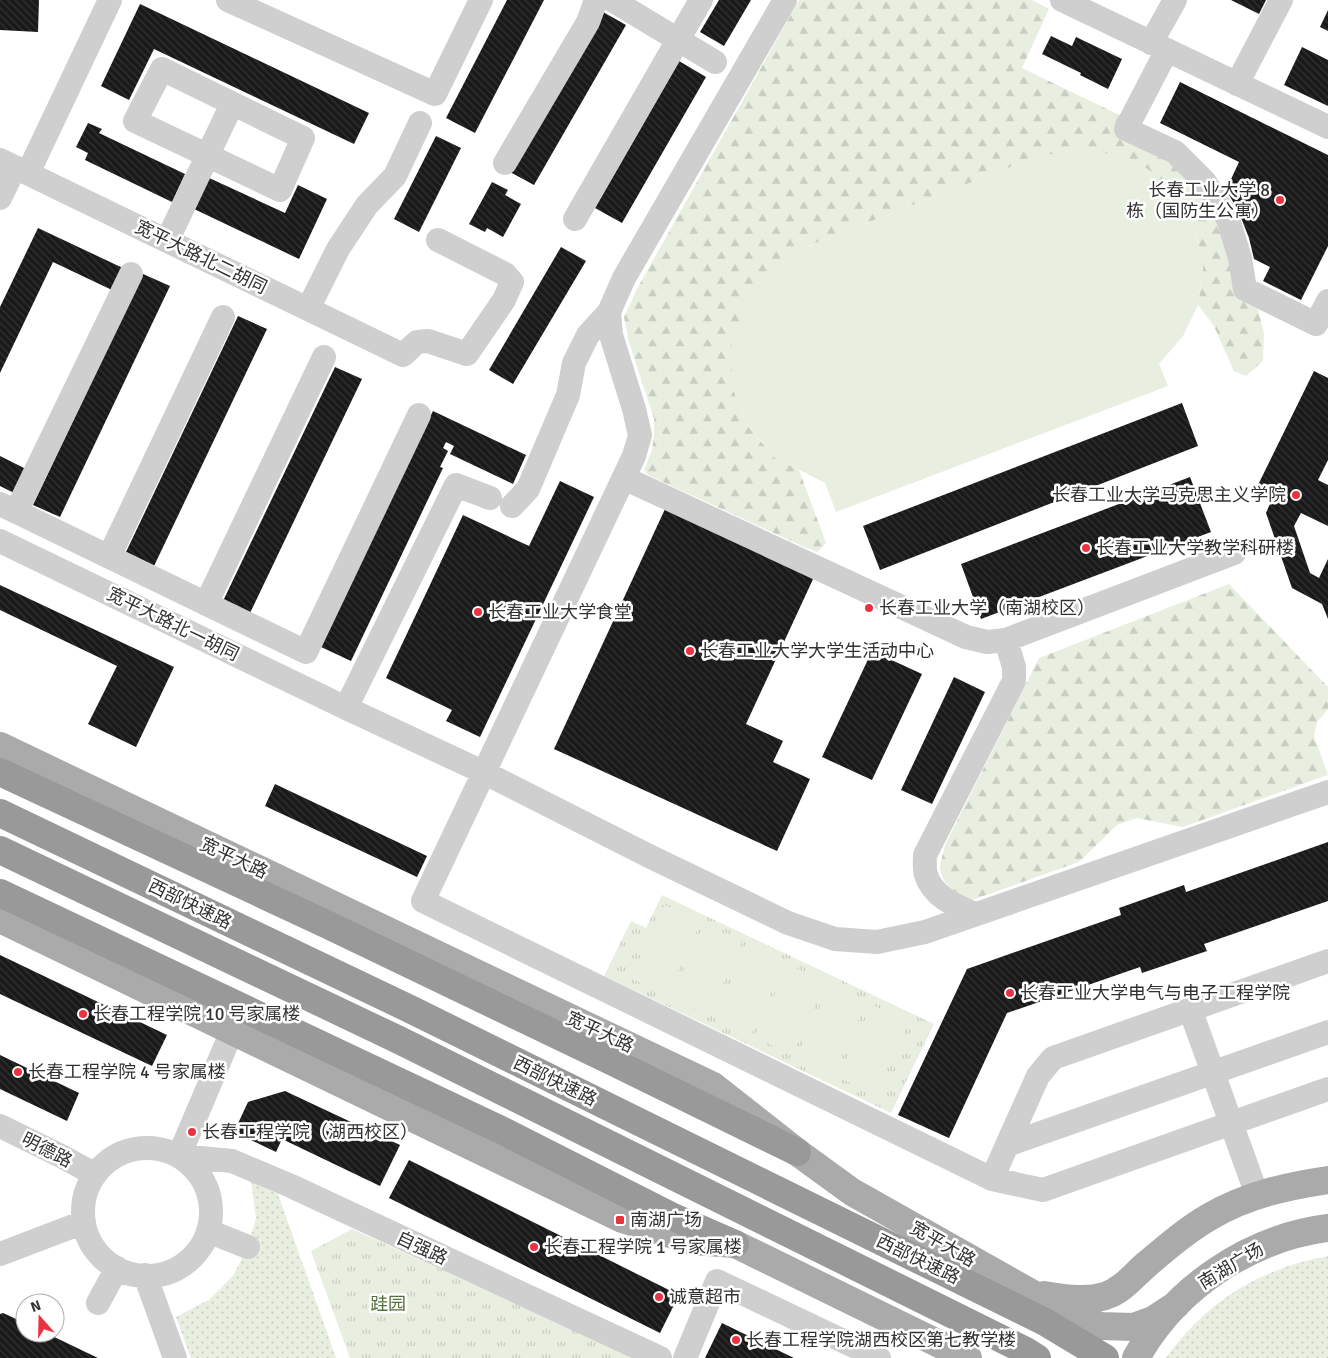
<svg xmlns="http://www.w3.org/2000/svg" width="1328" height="1358" viewBox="0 0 1328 1358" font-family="Signika,'Noto Sans SC',sans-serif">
  <defs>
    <pattern id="grass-dots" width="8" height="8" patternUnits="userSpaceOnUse" patternTransform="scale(1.25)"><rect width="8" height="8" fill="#e8efe0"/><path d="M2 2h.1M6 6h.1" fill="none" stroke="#c7cdc1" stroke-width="1.8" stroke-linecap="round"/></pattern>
    <pattern id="forest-firs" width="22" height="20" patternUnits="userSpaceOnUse" patternTransform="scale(1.25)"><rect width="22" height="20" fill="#e8efe0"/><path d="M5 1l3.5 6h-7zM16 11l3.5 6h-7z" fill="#c7cdc1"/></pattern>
    <pattern id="park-tufts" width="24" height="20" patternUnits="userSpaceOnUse" patternTransform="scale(1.25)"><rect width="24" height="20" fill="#e8efe0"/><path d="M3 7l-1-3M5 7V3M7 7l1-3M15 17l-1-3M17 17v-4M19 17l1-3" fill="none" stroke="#c7cdc1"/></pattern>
    <pattern id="building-back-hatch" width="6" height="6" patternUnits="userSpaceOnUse" patternTransform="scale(1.25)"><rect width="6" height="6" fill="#191919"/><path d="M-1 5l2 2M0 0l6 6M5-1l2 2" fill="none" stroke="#323232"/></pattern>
  </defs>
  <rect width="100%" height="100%" fill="#fff"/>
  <path fill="url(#grass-dots)" d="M251,1181L278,1194L336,1358H191L176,1317L210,1299L233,1276L248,1247L256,1218Z
    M1328,1256V1358H1166C1207,1301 1259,1269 1328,1256Z"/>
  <path fill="url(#forest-firs)" d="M799,0H1032L1049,9L1022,68L1163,136L1198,163L1256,302L1264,333L1263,361L1246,376L1234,371L1214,326L1198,305L1203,267L1195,229L1176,195L1148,170L1113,154L1039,156L803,248L772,272L732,386L747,425L774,457L799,470L826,543L817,552L804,547L648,475L644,470L652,450L654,435V419L629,342L624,317L637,289Z
    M1229,584L1328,687V709L1317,722L1314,736L1328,775L1183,827L1137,818L1117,825L1079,862L972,900C957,895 942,885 940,868C940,861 944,852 945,845L1039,658Z"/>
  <path fill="url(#park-tufts)" d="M662,895L934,1024L891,1113L604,976L631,921L646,928Z
    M352,1229L637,1358H350L311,1251Z"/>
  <path fill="#e8efe0" d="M1074,150L1113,154L1148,169L1176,195L1195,229L1203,267L1198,305L1183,336L1159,364L1168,386L836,512L825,483L774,457L747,425L732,386V344L745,305L772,272L803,248L1039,156Z
    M664,905L701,922L667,995L630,978Z
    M705,925L742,942L709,1015L671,998Z
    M748,945L785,963L751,1035L714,1018Z
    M789,965L826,982L792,1055L754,1037Z
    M830,985L867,1002L833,1074L796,1057Z
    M872,1005L909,1022L875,1095L838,1077Z"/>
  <path fill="url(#building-back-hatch)" d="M0,0H39L38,32L0,30Z
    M507,0H544L475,133L446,118Z
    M719,0H751L724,46L700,32Z
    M1231,0H1266L1259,14Z
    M140,4L369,113L354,144L154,49L129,100L101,86Z
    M1328,10V31L1320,27Z
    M603,12L626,25L534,185L510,172Z
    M1051,36L1072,46L1076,37L1122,59L1108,89L1080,75L1081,73L1042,54Z
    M1302,47L1328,60V106L1284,85Z
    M679,61L706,77L622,223L595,208Z
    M1180,82L1328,155V246L1301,300L1263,281L1270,267L1254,259L1249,238L1238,210L1226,190L1239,162L1160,123Z
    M88,123L102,129L99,133L185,174L172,202L85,160L88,153L76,147Z
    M436,136L461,148L419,232L394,219Z
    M207,177L285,213L298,185L327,199L299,259L192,208Z
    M492,182L508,190L505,195L521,204L503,237L487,228L485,232L469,224Z
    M38,228L125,269L114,291L53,262L0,373V307Z
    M561,247L586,261L513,384L489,370Z
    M143,274L170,286L60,517L33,505Z
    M238,316L267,329L154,566L126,552Z
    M335,367L362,379L250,613L223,601Z
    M1314,371L1328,378V460L1318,480L1328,485V526L1301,513L1294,526L1310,573L1319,578L1328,559V619L1322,604L1292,588L1266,513L1272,499L1255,491Z
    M1182,403L1198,446L880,570L863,526Z
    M433,411L526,455L513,484L450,454L454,446L446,442L443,448L448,451L440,467L443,468L351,661L321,647Z
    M0,456L28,470L16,494L0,486Z
    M1190,477L1211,532L981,619L961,564Z
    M560,481L594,497L480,737L446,721L452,710L386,678L463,515L529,546Z
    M665,509L814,577L746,724L783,741L773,762L810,779L777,851L554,749Z
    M0,585L174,667L136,747L88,724L117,666L0,610Z
    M872,651L922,674L872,780L822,757Z
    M954,677L985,692L932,804L901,790Z
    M275,784L427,856L417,877L265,806Z
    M1328,842V901L1204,944L1207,951L1142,973L1140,967L1007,1013L949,1138L898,1115L967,969L1121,915L1119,908L1184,885L1186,892Z
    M0,955L167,1035L152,1066L0,994Z
    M0,1055L79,1093L67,1121L0,1089Z
    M285,1091L400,1145L380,1186L282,1139L276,1152L234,1132L248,1102Z
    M409,1160L679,1295L660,1333L389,1198Z
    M3,1313L25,1323V1333H46L98,1358H0V1314Z
    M722,1323L794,1358H705Z"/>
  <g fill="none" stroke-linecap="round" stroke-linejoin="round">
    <path stroke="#cfcfcf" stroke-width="24" d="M228,0L435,94L481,0
      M612,0L715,62
      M785,0L624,278L609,312L611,335L634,409L640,435L634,456L423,901L992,1179L1043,1190L1328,1089
      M1062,0L1328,127
      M1151,43L1175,0
      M1167,50L1126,129L1175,152L1205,182L1228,219L1240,258L1245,289L1316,324L1328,301
      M162,69L303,138L280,190L135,121Z
      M1237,84L1281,0
      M0,160L403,355L417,342L428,341L467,354L504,300L512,282L505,274L438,240
      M505,163L588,22L596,0
      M28,173L110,0
      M0,198L15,167
      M575,219L701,0
      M167,241L232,104
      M308,309L338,249L367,205L395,176L420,123
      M624,478L966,637L987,642L1006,640L1234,553
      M0,504L306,652L419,415
      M512,506L528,489L568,395L574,363L588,335L609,312
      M16,512L131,274
      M0,541L346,708L483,772L651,857L788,923L835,939L877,942L925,932L1328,792
      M109,557L223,317
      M206,604L324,357
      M346,708L456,485L490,498
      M975,914C956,906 933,897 926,875C924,869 925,861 925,855L1014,681V667L1006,640
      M1190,1009L1257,1195
      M232,1031L179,1156L232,1161L291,1186L660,1358
      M0,1126L61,1156L94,1174
      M1007,1145L1038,1076L1053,1058L1328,961
      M83 1212a64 64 0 1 1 128 0a64 64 0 1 1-128 0Z
      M992,1179L1007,1145L1328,1032
      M208,1231L248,1247
      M0,1254L84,1222
      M145,1275L175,1358
      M98,1303L117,1268
      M685,1358L717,1281L879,1358"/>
    <path stroke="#aaa" stroke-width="28" d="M0,746L713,1086L797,1152L852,1192L1070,1315L1100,1326L1134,1327L1153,1320L1176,1305
      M0,919L622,1219L692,1241L735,1244L968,1358
      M1044,1295C1064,1298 1085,1302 1105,1296C1123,1290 1133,1276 1147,1264C1167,1247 1188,1229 1211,1216C1247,1195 1287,1186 1328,1180
      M1136,1358C1175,1288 1249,1238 1328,1228"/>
    <path stroke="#999" stroke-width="28" d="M0,772L326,924L611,1061L797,1152
      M0,813L414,1011L1045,1322L1105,1358
      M0,850L399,1040L1026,1351L1037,1358
      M0,893L501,1130L671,1216L735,1244"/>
  </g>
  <g fill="#eb3241" stroke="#fff" stroke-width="2">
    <circle cx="1280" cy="200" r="5"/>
    <circle cx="1296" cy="495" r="5"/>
    <circle cx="1086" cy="548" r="5"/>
    <circle cx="869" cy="608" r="5"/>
    <circle cx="478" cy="612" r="5"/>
    <circle cx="690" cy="651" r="5"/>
    <circle cx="1010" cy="993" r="5"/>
    <circle cx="83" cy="1014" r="5"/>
    <circle cx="18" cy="1072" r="5"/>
    <circle cx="192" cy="1132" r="5"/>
    <rect x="615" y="1215" width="10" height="10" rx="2.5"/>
    <circle cx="534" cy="1247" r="5"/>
    <circle cx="659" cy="1297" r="5"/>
    <circle cx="736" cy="1340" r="5"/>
  </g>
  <g text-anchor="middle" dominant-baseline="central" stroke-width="5" stroke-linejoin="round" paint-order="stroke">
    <g font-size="18" fill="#323232" stroke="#fff" text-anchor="start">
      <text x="1270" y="190" text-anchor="end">长春工业大学 8<tspan x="1270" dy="21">栋（国防生公寓）</tspan></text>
      <text x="1286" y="495" text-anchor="end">长春工业大学马克思主义学院</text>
      <text x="1096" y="548">长春工业大学教学科研楼</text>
      <text x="879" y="608">长春工业大学（南湖校区）</text>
      <text x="488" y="612">长春工业大学食堂</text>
      <text x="700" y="651">长春工业大学大学生活动中心</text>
      <text x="1020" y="993">长春工业大学电气与电子工程学院</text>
      <text x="93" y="1014">长春工程学院 10 号家属楼</text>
      <text x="28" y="1072">长春工程学院 4 号家属楼</text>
      <text x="202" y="1132">长春工程学院（湖西校区）</text>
      <text x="630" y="1220">南湖广场</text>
      <text x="544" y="1247">长春工程学院 1 号家属楼</text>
      <text x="669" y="1297">诚意超市</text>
      <text x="746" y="1340">长春工程学院湖西校区第七教学楼</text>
    </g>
    <g font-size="18" fill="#323232" stroke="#fff">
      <text transform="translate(201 257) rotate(26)">宽平大路北二胡同</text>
      <text transform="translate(173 624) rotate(26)">宽平大路北一胡同</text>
      <text transform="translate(234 858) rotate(25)">宽平大路</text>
      <text transform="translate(190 904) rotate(26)">西部快速路</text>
      <text transform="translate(600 1032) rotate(25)">宽平大路</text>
      <text transform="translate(555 1081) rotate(26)">西部快速路</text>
      <text transform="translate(47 1150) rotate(27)">明德路</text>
      <text transform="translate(943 1244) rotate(30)">宽平大路</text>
      <text transform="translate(422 1248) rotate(25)">自强路</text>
      <text transform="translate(918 1259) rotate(26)">西部快速路</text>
      <text transform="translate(1231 1266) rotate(-31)">南湖广场</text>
    </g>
    <g font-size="18" fill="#55703d" stroke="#fff">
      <text x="388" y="1304">跬园</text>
    </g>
  </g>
  <g transform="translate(40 1318) rotate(340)"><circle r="24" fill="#ffffff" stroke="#adadad"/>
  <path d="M0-4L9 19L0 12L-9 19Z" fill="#eb3241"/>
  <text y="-8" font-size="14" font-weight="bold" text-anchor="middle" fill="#323232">N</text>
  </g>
</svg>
